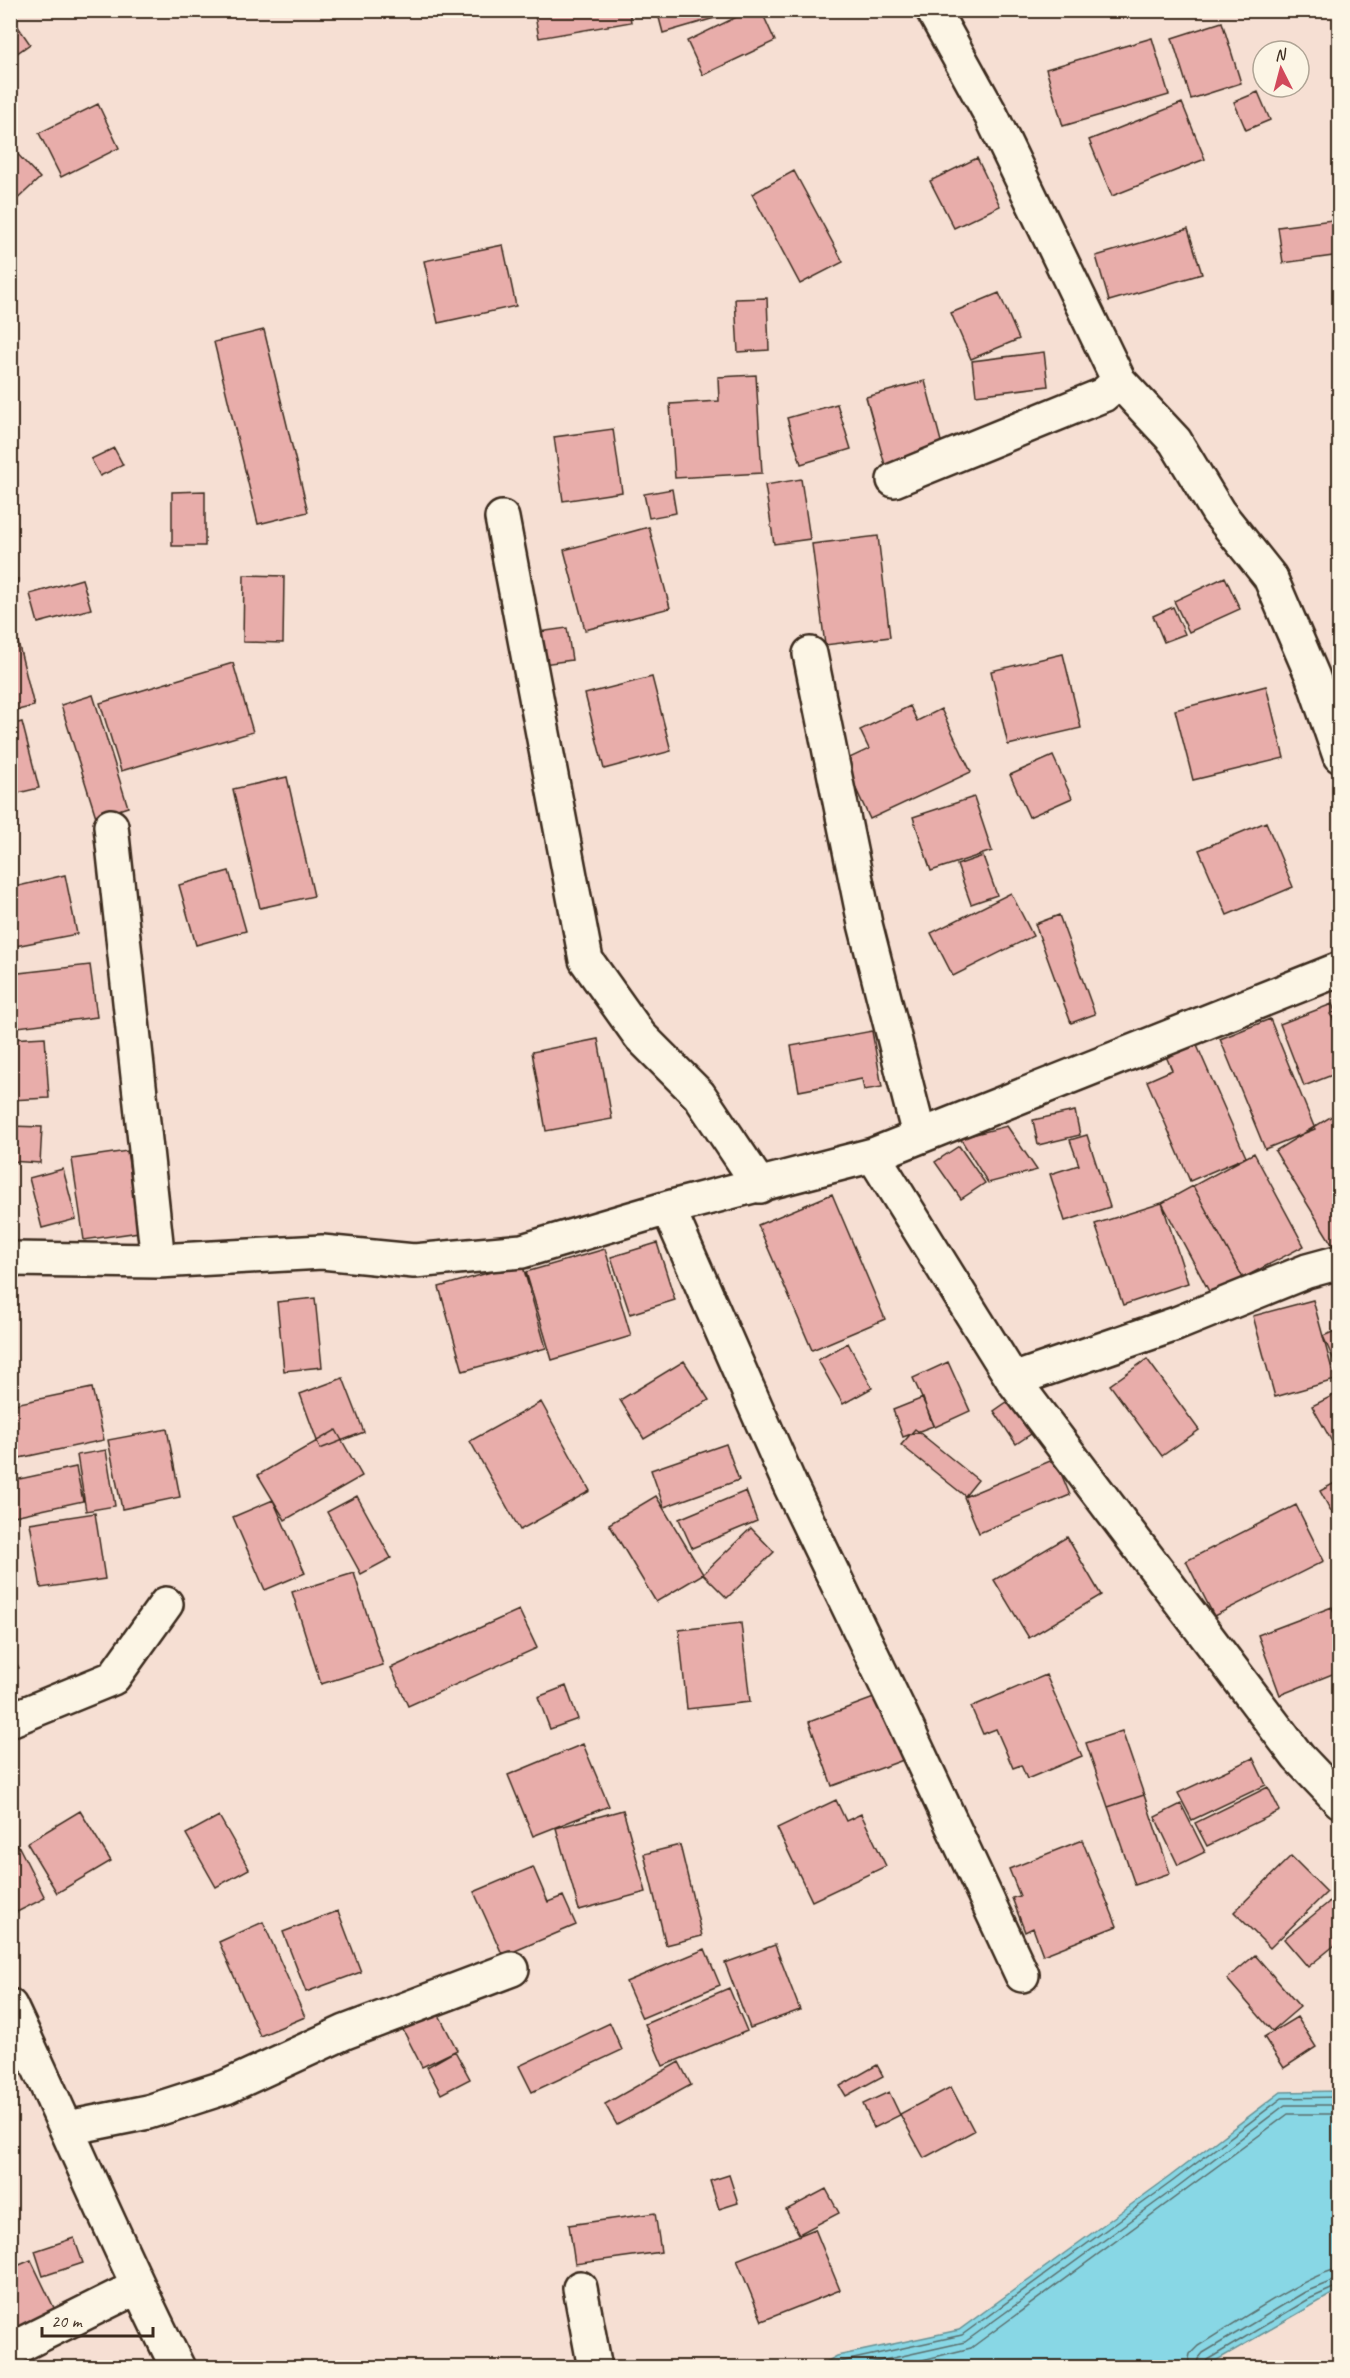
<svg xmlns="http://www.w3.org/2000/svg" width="1350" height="2378" viewBox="0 0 1350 2378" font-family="Caveat,sans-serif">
  <rect width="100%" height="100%" fill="#f6dfd3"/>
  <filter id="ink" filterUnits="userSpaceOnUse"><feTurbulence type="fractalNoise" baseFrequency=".0167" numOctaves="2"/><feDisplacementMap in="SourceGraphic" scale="12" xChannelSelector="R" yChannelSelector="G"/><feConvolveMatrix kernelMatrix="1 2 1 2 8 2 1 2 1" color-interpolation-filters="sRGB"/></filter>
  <g filter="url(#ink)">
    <path fill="#88d7e5" stroke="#699295" stroke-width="1.5" d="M1339,2091V2290L1205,2367H817L837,2356L959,2330L1169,2177L1281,2092Z"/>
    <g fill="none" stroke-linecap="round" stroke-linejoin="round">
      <path stroke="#5a6f6e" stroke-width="1.5" d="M829,2368L840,2362L962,2335L1173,2181L1282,2098L1340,2097
        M848,2368L965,2342L1177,2187L1285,2105H1340
        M890,2368L971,2348L1288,2114H1340
        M1187,2368L1190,2354L1198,2346C1224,2330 1314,2270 1340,2269
        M1196,2368L1198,2359L1203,2353L1305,2292L1340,2278
        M1204,2368L1207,2360L1309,2299L1340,2285"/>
    </g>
    <path fill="#e8adaa" stroke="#3b2a1e" stroke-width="1.5" d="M534,10H629L631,22L539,38Z
      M657,10H742L663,33Z
      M751,10H761L775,41L703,75L687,41Z
      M10,15L30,44L10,58Z
      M1222,22L1241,83L1191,99L1172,38Z
      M1152,38L1169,95L1063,126L1046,69Z
      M1258,92L1270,120L1246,130L1234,102Z
      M1182,103L1205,159L1112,196L1089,140Z
      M98,104L119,148L61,177L39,133Z
      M10,146L40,178L11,205L10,204Z
      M977,158L1000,206L954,228L930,181Z
      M794,171L843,262L800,284L752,194Z
      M1340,219V255L1283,263L1278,227Z
      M1188,229L1202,274L1109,301L1096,256Z
      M503,245L516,306L438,323L424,261Z
      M999,293L1019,339L971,359L951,313Z
      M767,298L769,350L738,352L735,299Z
      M264,330L308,512L258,524L214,342Z
      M1044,352L1048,386L976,395L972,361Z
      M756,375L762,473L675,478L670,404L719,401L718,377Z
      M925,381L943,449L885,465L866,397Z
      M837,404L851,449L801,464L787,418Z
      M613,429L622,492L563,501L554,437Z
      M114,448L123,465L100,476L91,459Z
      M801,479L810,539L774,544L765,485Z
      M672,489L676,513L649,518L644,494Z
      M205,491V546H172V492Z
      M649,527L670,608L585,630L564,550Z
      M878,536L890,637L825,645L812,544Z
      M244,575L284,576L283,643L243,642Z
      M1225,577L1240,609L1189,632L1174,601Z
      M10,578L18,579L13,617H10Z
      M82,579L91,609L38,623L30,594Z
      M1173,607L1185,634L1164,642L1153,616Z
      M12,618L34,706L10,712V619Z
      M567,628L572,660L543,664L539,632Z
      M1063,654L1081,728L1008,745L991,671Z
      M233,663L253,732L121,771L100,703Z
      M652,677L671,751L604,769L585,694Z
      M1266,686L1284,758L1193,780L1175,710Z
      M93,695L128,807L96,817L61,705Z
      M910,706L917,721L941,709L971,772L870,819L843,761L869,749L860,730Z
      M22,722L39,788L10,795V725Z
      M1053,756L1072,798L1029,817L1010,775Z
      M287,777L314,896L260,908L233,789Z
      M974,797L992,851L931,871L913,817Z
      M1266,822L1293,887L1227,915L1199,850Z
      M983,856L997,895L971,904L957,865Z
      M229,871L246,931L196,945L179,885Z
      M65,875L77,934L10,947V888Z
      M1011,893L1033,936L953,976L931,933Z
      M1059,915L1095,1014L1071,1023L1035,924Z
      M90,965L97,1017L10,1028V974Z
      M1332,1004L1340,1024V1072L1304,1086L1280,1024Z
      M1340,1009V1029L1330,1014Z
      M1270,1019L1315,1129L1265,1149L1220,1039Z
      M872,1031L882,1087L864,1090L862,1079L799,1091L791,1046Z
      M45,1037L49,1098L10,1100V1039Z
      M598,1039L612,1119L546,1131L532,1052Z
      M1195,1041L1246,1157L1190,1181L1147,1081L1172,1070L1165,1054Z
      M1075,1111L1080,1135L1038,1145L1033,1120Z
      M1340,1111V1242L1333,1246L1275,1151Z
      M10,1126L42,1127L40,1163L10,1161Z
      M1007,1126L1037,1170L988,1183L960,1138Z
      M1087,1135L1110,1207L1065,1221L1050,1174L1079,1165L1070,1140Z
      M959,1146L985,1183L961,1199L935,1162Z
      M127,1151L139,1232L84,1240L72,1159Z
      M1254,1153L1304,1246L1243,1278L1193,1186Z
      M63,1169L76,1219L42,1228L29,1178Z
      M1193,1186L1243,1278L1211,1295L1162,1203Z
      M832,1194L885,1319L812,1350L758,1225Z
      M1162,1203L1188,1283L1123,1305L1095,1224Z
      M10,1214H14L15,1242L10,1243Z
      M657,1243L675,1300L630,1314L611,1257Z
      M605,1249L631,1336L552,1360L526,1272Z
      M522,1263L546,1348L463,1371L439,1287Z
      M315,1298L322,1367L284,1371L277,1302Z
      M1313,1300L1335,1380L1275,1397L1253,1316Z
      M1340,1329V1374L1323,1336Z
      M848,1343L872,1388L843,1404L818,1360Z
      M1147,1359L1199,1430L1162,1456L1110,1385Z
      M684,1361L709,1400L644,1439L620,1400Z
      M948,1362L970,1411L935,1427L913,1378Z
      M343,1378L364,1432L320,1449L300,1394Z
      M92,1388L104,1440L10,1460V1405Z
      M1340,1392V1456L1312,1406Z
      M1014,1397L1037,1430L1016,1444L994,1411Z
      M923,1398L933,1426L903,1437L893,1410Z
      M541,1402L590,1491L520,1530L470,1441Z
      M167,1429L180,1497L122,1509L108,1440Z
      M915,1429L978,1480L965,1496L901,1445Z
      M336,1430L362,1476L285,1520L258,1475Z
      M726,1444L739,1480L664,1507L651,1470Z
      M106,1450L115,1506L86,1511L77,1455Z
      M1055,1459L1070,1495L979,1533L964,1497Z
      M76,1467L83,1501L14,1516L10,1481Z
      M1340,1480V1527L1320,1491Z
      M746,1491L757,1521L692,1548L679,1519Z
      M357,1496L391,1558L361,1574L327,1512Z
      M656,1496L703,1574L656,1602L609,1524Z
      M273,1500L305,1573L265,1590L233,1517Z
      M1296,1505L1324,1561L1214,1616L1186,1561Z
      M95,1513L105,1579L41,1588L30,1523Z
      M751,1528L774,1552L727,1598L703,1574Z
      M1067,1537L1101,1595L1029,1638L994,1580Z
      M354,1573L383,1665L321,1684L292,1592Z
      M1332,1607L1340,1627V1671L1280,1695L1258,1635Z
      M519,1610L537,1648L408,1706L391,1668Z
      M741,1623L750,1702L687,1709L679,1630Z
      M10,1651L19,1668L10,1672Z
      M1046,1675L1082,1756L1027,1779L1021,1765L1013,1768L996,1729L983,1734L971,1707Z
      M566,1686L578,1719L550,1729L538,1697Z
      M882,1695L906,1759L832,1786L809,1722Z
      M1122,1731L1144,1795L1108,1807L1086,1743Z
      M583,1744L609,1806L533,1836L508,1775Z
      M1253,1758L1266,1785L1192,1820L1178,1793Z
      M1268,1787L1280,1811L1207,1846L1195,1823Z
      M1144,1795L1170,1873L1135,1885L1108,1807Z
      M836,1800L846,1821L861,1814L886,1866L812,1901L777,1828Z
      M1181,1804L1205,1852L1178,1865L1155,1817Z
      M623,1810L646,1892L579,1910L556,1828Z
      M80,1811L111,1861L57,1893L27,1843Z
      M219,1816L249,1869L216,1887L186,1834Z
      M1082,1840L1117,1926L1043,1955L1033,1928L1025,1932L1012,1898L1020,1896L1009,1869Z
      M18,1845L45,1898L17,1912L10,1900V1848Z
      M680,1845L702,1936L666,1945L644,1854Z
      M1291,1856L1327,1892L1270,1948L1234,1912Z
      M533,1867L548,1902L563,1896L576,1925L503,1956L474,1892Z
      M1340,1893V1941L1308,1967L1284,1939Z
      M338,1911L361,1972L306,1992L283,1932Z
      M263,1922L305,2017L260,2036L219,1942Z
      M775,1945L800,2010L750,2028L725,1963Z
      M705,1949L720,1985L642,2018L626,1982Z
      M1255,1955L1300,2007L1272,2031L1227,1979Z
      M729,1988L747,2031L663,2066L645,2024Z
      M432,2001L457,2050L422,2067L397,2018Z
      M1297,2017L1316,2047L1284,2068L1264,2037Z
      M610,2023L622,2050L532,2092L519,2066Z
      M455,2051L470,2079L441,2094L427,2067Z
      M679,2062L691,2085L617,2125L605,2104Z
      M877,2065L883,2076L846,2096L840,2086Z
      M951,2087L974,2131L924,2158L900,2114Z
      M889,2092L900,2115L874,2128L863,2104Z
      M729,2175L738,2203L719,2209L710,2181Z
      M826,2189L839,2213L799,2234L786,2210Z
      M655,2213L661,2252L575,2264L569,2225Z
      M815,2229L840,2290L762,2321L737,2260Z
      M74,2238L83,2263L43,2276L35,2251Z
      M31,2260L55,2310L10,2330V2269Z"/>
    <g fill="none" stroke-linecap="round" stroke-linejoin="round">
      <defs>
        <path id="minor" d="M933,10L991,115L1119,381L1175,441L1218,512L1270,577L1312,675L1340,756
          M894,480L1103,395L1119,381
          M502,518L586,960L640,1036L699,1095L760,1186
          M810,654L865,924L919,1135
          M111,826L158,1261
          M873,1155L1013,1380L1298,1757L1340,1801
          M668,1208L790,1485L899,1711L1022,1975
          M10,1259L158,1261L322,1252L414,1261L522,1251L668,1208L873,1155L1340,969
          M1013,1380L1176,1324L1307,1271L1340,1262
          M10,1720L113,1678L166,1604
          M10,2006C67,2126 118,2249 178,2368
          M68,2128L148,2112L226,2087L345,2032L512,1969
          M580,2288L595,2368
          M10,2350L137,2287"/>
      </defs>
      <use href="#minor" stroke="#3b2a1e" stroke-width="38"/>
      <use href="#minor" stroke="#fcf5e5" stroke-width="33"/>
    </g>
  </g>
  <rect width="1350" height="2378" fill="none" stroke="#fcf5e5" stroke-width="36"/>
  <rect x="18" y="18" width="1314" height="2342" fill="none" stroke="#3b2a1e" stroke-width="2" filter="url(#ink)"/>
  <g transform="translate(1281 69) rotate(354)"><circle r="28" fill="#fcf5e5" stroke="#afa495" stroke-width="1.5"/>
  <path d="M0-4.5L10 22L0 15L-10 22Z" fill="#d1495b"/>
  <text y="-9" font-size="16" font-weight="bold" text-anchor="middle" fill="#3b2a1e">N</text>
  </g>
  <path d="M42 2327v9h111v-9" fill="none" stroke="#3b2a1e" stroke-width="3"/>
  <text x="51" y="2327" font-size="18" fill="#3b2a1e" stroke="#fcf5e5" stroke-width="4.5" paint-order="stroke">20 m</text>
</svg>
